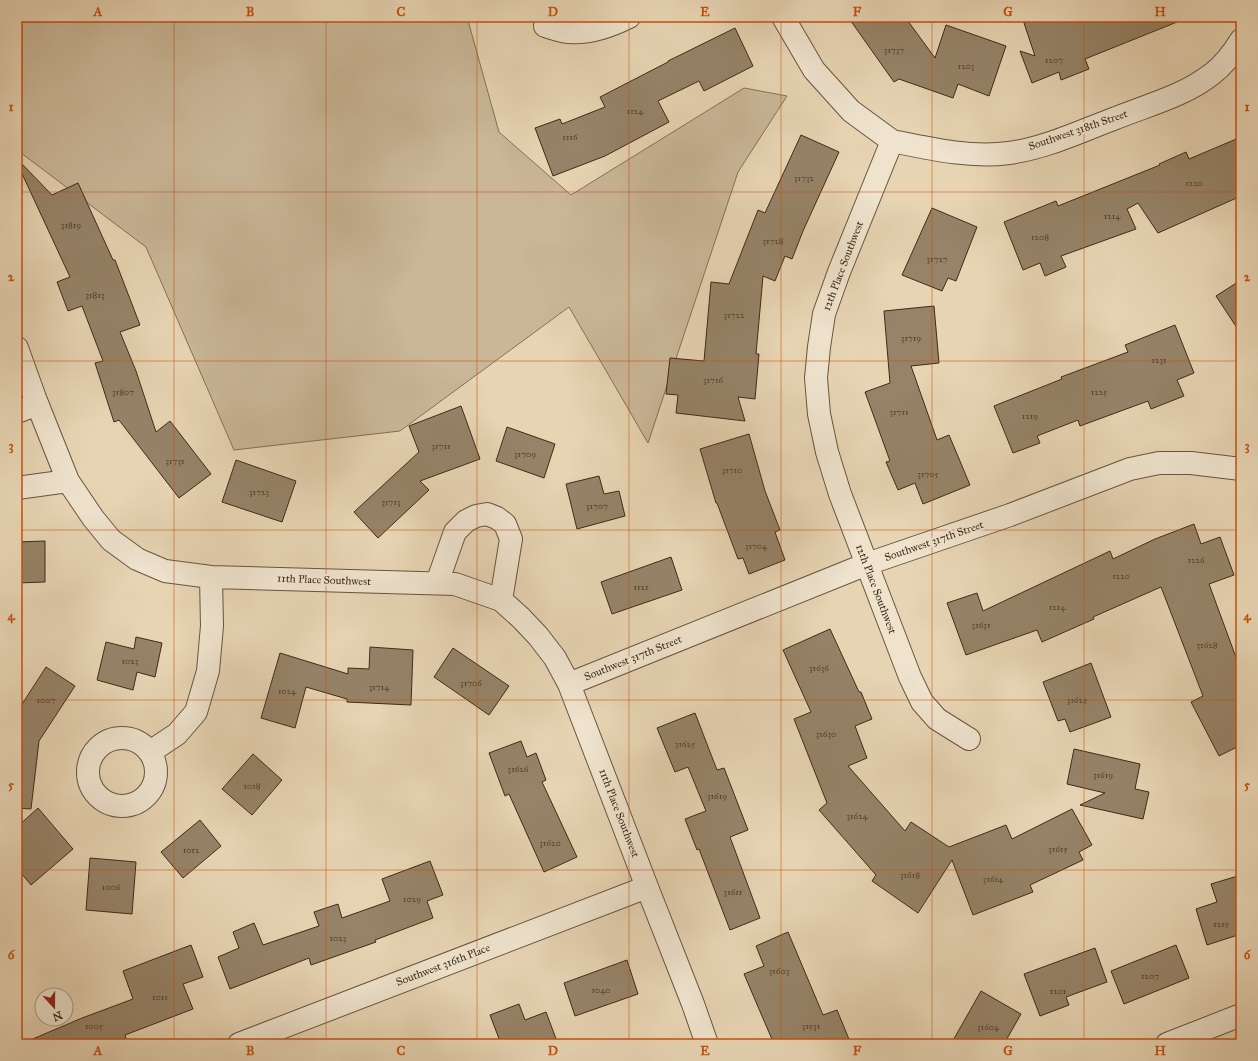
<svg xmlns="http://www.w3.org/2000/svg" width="1258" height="1061" viewBox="0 0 1258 1061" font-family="'IM FELL Great Primer',serif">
  <rect width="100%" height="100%" fill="#e7d4b3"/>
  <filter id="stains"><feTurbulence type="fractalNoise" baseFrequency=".005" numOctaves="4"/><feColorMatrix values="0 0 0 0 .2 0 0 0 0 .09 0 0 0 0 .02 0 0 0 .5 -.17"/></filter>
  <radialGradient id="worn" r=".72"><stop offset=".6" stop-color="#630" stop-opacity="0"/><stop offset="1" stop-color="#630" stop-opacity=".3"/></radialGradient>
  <path fill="#cab798" stroke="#847157" d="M17,17H467L499,132L571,195L744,88L787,96L738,172L648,443L569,307L400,431L234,450L146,247L17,150Z"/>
  <path fill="#968368" stroke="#3e2b16" d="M848,17H905L935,58L946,25L1006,46L989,96L958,84L953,98L899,79L894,82Z
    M1040,17H1187V18L1085,59L1089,69L1061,80L1059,72L1032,83L1020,51L1035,56L1024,23Z
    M735,28L753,66L704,91L699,81L658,101L669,122L605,156L553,176L535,128L560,119L562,124L605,107L600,97L668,62V61Z
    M801,135L839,152L803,231L792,259L785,256L775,281L763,276L756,354H759L755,399L738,397L745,421L676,413L678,395L666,394L670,358L704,361L711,282L729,284L758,210L765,213Z
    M1241,137V196L1158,233L1138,203L1127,209L1136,229L1061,256L1066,267L1045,276L1040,263L1023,270L1004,222L1056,201L1058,206L1160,165L1159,164L1186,152L1189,159Z
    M21,163L52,195L78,183L113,260H115L140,325L120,332L136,371L156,432L170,421L211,474L179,498L119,420L114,422L95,363L103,361L82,306L68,311L57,282L70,277L18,165Z
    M932,208L977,227L956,281L948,278L942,291L902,275Z
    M1241,280V334L1216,296Z
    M934,306L939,363L911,366L937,440L949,435L970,485L923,504L915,483L898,490L886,462L890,461L865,392L890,383L884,311Z
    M1175,325L1194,373L1177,380L1184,396L1151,409L1148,401L1080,426L1078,420L1037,436L1040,443L1013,453L994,406L1062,379L1061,377L1128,352L1125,345Z
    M461,406L480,459L420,481L429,490L378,538L354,512L419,452L409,426Z
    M507,427L555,444L544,478L496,461Z
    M749,434L765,491L780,530L775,532L785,560L749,574L743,558L738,559L717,503H716L700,449Z
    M236,460L296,481L282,522L222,502Z
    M599,476L604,494L619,491L625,516L577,529L566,484Z
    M1194,524L1201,544L1220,537L1234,575L1209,584L1241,671V745L1219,756L1191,702L1203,696L1161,587L1093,617L1094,619L1042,642L1037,630L966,655L947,603L977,593L983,611L1110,551L1113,559L1155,539Z
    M45,541V582L17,583V542Z
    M671,557L682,590L612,614L601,582Z
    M830,629L859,692H861L872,719L855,726L867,758L848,766L905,831L911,822L949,847L1006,825L1012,839L1072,809L1092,845L1079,852L1083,860L1030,885L1033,892L973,915L952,860L918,913L872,881L876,875L819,810L827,803L794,719L811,712L783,650Z
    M136,637L162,643L155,677L137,672L133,690L97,680L106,642L134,649Z
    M370,647L413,650L411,705L347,702V699L306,687L295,728L261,718L280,653L348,674V668L369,669Z
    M453,648L509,686L489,715L434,677Z
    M1091,663L1111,717L1070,732L1065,719L1058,721L1043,682Z
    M46,667L75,686L39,741L31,809L17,808V712Z
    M695,713L717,770L724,768L748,830L730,837L760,918L730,930L699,849L697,850L685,819L706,811L688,767L675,772L657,728Z
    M521,741L527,757L536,753L546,780L542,782L577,857L544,872L509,794L505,796L489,753Z
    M1074,749L1140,764L1135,789L1149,792L1143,819L1080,805L1105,793L1067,784Z
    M253,754L282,780L252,815L222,789Z
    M38,808L73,849L31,885L17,868V827Z
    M200,820L221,846L183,878L161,852Z
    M90,858L136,862L132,914L86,910Z
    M430,861L443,895L427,901L433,918L375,940L376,942L311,965L309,958L230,989L218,957L239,948L233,932L254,923L263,945L319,926L314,912L338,904L342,918L390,901L382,879Z
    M1241,875V934L1207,945L1196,909L1217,902L1211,884Z
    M788,932L823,1015L837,1010L851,1044H774L744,974L764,966L756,946Z
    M191,945L203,977L183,984L193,1009L125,1035L126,1038L110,1044H21L82,1018L133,999L123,971Z
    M1176,945L1189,978L1124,1004L1111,971Z
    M1095,948L1107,982L1066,997L1069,1005L1040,1016L1024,974Z
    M627,960L638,994L575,1016L564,983Z
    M981,991L1021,1014L1004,1044H951Z
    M519,1004L525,1020L546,1012L558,1044H501L490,1015Z"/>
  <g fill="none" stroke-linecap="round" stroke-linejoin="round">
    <defs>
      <path id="minor" d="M783,17L814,70L851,111L892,141L839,272L824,314L819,347L816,378L819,414L827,452L840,494L910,677L922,702L937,719L969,739
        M545,26C552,28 561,32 569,32C589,34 611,26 629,17
        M892,141C931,149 970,158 1009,153C1046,148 1081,131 1116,118C1148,105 1184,96 1212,74C1224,65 1233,53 1241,40
        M17,348L35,398L68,481L93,518L111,540L137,559L165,571L211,577L455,584L501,600L521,618L538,636L555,658L569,684L647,887L693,1004L707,1044
        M17,412L37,404
        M17,488L68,481
        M437,583L455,532L466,521L476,516L487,514L497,518L505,524L511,539L501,600
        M569,684L867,564L1010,515L1130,469L1159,463H1191L1241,469
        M88 772a34 34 0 1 1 68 0a34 34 0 1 1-68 0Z
        M150,752L177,734L196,712L208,671L212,626L211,577
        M239,1044L647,887
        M1167,1044L1241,1015"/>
    </defs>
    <use href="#minor" stroke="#68553d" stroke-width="24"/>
    <use href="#minor" stroke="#efe3ce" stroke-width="22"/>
  </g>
  <path fill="none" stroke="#c6500e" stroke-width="1" stroke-opacity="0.55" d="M174,17V1044M326,17V1044M477,17V1044M629,17V1044M781,17V1044M932,17V1044M1084,17V1044M17,192H1241M17,361H1241M17,530H1241M17,700H1241M17,870H1241"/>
  <g text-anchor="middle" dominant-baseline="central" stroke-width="4" stroke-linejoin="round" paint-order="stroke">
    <g font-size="9" fill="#54412a">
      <text x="894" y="49">31737</text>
      <text x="1054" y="59">1207</text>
      <text x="966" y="65">1203</text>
      <text x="635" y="110">1124</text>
      <text x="570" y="136">1116</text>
      <text x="804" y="177">31732</text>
      <text x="1194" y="182">1220</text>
      <text x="1112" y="215">1214</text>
      <text x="71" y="224">31819</text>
      <text x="1040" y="236">1208</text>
      <text x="773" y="240">31728</text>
      <text x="937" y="258">31727</text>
      <text x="95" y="294">31813</text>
      <text x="734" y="314">31722</text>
      <text x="911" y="337">31719</text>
      <text x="1159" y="359">1231</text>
      <text x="713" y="379">31716</text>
      <text x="123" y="391">31807</text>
      <text x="1099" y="391">1225</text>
      <text x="899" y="411">31711</text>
      <text x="1030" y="415">1219</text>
      <text x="441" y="445">31711</text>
      <text x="525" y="453">31709</text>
      <text x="175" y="460">31731</text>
      <text x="732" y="469">31710</text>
      <text x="928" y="473">31705</text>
      <text x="259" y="491">31723</text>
      <text x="391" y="501">31713</text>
      <text x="597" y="505">31707</text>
      <text x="756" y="545">31704</text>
      <text x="1196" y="559">1226</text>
      <text x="1121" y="575">1220</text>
      <text x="641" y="586">1121</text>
      <text x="1057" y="606">1214</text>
      <text x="981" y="624">31631</text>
      <text x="1207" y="644">31628</text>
      <text x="130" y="660">1023</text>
      <text x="819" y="667">31636</text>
      <text x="471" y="682">31706</text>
      <text x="379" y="686">31714</text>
      <text x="287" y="690">1024</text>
      <text x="46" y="699">1007</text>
      <text x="1077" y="699">31625</text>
      <text x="826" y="733">31630</text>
      <text x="685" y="743">31625</text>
      <text x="518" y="768">31626</text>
      <text x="1103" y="774">31619</text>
      <text x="252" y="785">1018</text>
      <text x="717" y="795">31619</text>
      <text x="857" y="815">31624</text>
      <text x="550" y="842">31620</text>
      <text x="1058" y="848">31615</text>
      <text x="191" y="849">1012</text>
      <text x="910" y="874">31618</text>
      <text x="993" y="878">31614</text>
      <text x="111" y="886">1006</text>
      <text x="733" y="891">31611</text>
      <text x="412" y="898">1029</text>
      <text x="1221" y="923">1215</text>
      <text x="338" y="937">1023</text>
      <text x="779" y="970">31603</text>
      <text x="1150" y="975">1207</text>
      <text x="601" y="989">1040</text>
      <text x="1058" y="990">1201</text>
      <text x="160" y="996">1011</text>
      <text x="94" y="1025">1005</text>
      <text x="811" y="1025">31531</text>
      <text x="988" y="1026">31604</text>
    </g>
    <g font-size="11" fill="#3e2b16" stroke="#efe3ce">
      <text transform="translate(1078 130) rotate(-19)">Southwest 318th Street</text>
      <text transform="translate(843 266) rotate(-69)">12th Place Southwest</text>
      <text transform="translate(934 541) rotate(-19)">Southwest 317th Street</text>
      <text transform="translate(324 580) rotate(2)">11th Place Southwest</text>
      <text transform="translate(876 589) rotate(69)">12th Place Southwest</text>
      <text transform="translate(633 658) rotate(-22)">Southwest 317th Street</text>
      <text transform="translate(619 813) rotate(69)">11th Place Southwest</text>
      <text transform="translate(443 965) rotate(-21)">Southwest 316th Place</text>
    </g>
  </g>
  <rect width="1258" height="1061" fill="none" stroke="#e7d4b3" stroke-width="44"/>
  <g transform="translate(54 1007) rotate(159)"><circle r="19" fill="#efe3ce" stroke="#a89984"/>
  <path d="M0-3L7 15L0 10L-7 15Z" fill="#8f2418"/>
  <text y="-6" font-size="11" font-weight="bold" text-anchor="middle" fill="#3e2b16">N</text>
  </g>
  <rect x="22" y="22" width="1214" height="1017" fill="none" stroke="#c6500e" stroke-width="1.5"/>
  <g font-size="13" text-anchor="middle" font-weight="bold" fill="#c6500e">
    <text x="98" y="16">A</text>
    <text x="250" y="16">B</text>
    <text x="401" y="16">C</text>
    <text x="553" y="16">D</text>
    <text x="705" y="16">E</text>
    <text x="857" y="16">F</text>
    <text x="1008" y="16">G</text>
    <text x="1160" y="16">H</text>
    <text x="11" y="111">1</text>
    <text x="1247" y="111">1</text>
    <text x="11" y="281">2</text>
    <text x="1247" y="281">2</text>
    <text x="11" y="450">3</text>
    <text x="1247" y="450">3</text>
    <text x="11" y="620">4</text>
    <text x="1247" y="620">4</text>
    <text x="11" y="789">5</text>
    <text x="1247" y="789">5</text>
    <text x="11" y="959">6</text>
    <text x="1247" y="959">6</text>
    <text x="98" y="1055">A</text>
    <text x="250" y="1055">B</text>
    <text x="401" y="1055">C</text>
    <text x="553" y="1055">D</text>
    <text x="705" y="1055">E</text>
    <text x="857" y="1055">F</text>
    <text x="1008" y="1055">G</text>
    <text x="1160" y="1055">H</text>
  </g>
  <rect width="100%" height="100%" filter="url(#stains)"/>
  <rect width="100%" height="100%" fill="url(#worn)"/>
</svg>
